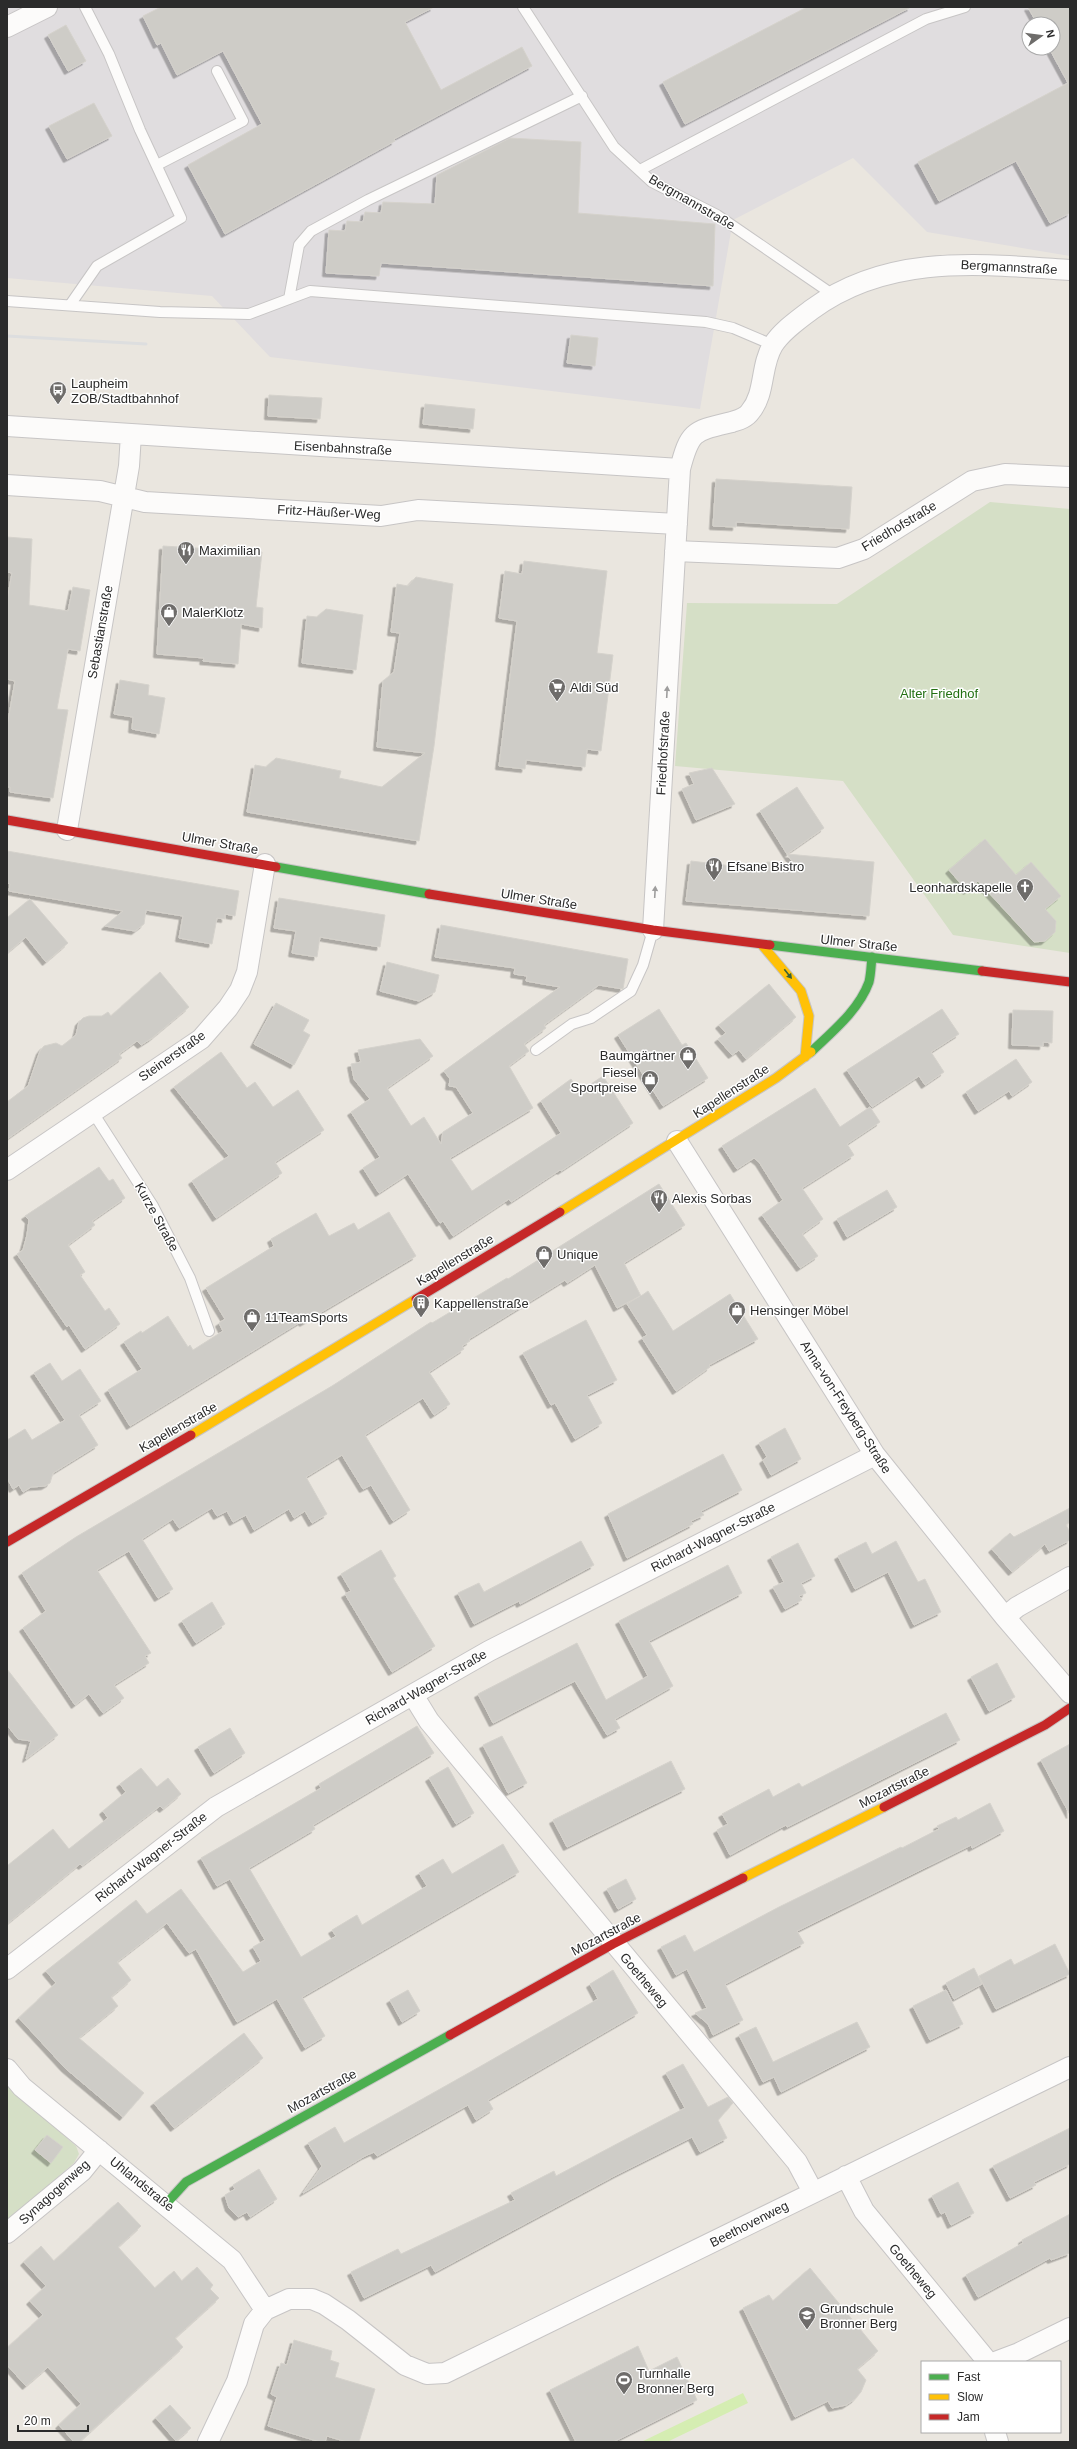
<svg xmlns="http://www.w3.org/2000/svg" width="1077" height="2449" viewBox="0 0 1077 2449" font-family="Arial,sans-serif">
  <defs>
    <filter id="shadow"><feDropShadow dx="-3.5" dy="3.5" stdDeviation="0" flood-color="#0004"/></filter>
  </defs>
  <rect width="100%" height="100%" fill="#eae6df"/>
  <path fill="#e0dddf" fill-rule="evenodd" d="M7,7H1070V256L927,232L853,158L733,220L700,409L270,357L212,296L7,278ZM1029,24H1053V48H1029Z"/>
  <path fill="#d5dfc6" d="M990,502L1070,509V953L953,935L843,781L675,766L687,603L837,604Z
    M7,2086L76,2146L79,2154L74,2163L7,2221Z"/>
  <path fill="#d5edb2" d="M743,2393L748,2403L667,2442H641Z"/>
  <path fill="#ceccc7" stroke="#d5d2cc" filter="url(#shadow)" d="M161,7H434L405,22L441,90L522,47L532,66L394,139L395,141L225,234L188,165L262,124L223,51L177,75L161,43L157,45L143,16Z
    M807,7H911L685,124L663,82Z
    M1028,7H1070V213L1050,223L1016,161L939,201L918,162L1068,83L1049,48H1053V24H1037Z
    M66,25L86,61L68,71L48,35Z
    M94,103L112,136L67,159L49,126Z
    M510,138L581,142L578,213L715,224L713,286L381,263L379,276L326,273L329,230L345,231L347,221L363,222L365,212L381,213L383,202L435,204L437,175Z
    M571,335L598,338L595,366L567,363Z
    M269,395L322,398L320,419L268,416Z
    M425,404L475,409L473,429L423,424Z
    M716,479L852,487L849,529L736,522V527L713,526Z
    M7,537L32,539L29,605L68,611L73,587L90,590L80,651L68,649L57,709L68,710L53,798L10,792V787H7V727L15,681L7,679V600L12,573L7,572Z
    M163,546L262,552L256,607L263,608L262,628L241,624L238,664L203,661L204,658L157,654Z
    M524,561L607,571L597,653L613,655L601,751L587,749L585,767L526,760L525,769L499,766L517,621L499,618L505,571L522,574Z
    M416,577L453,584L434,746L419,841L247,812L255,765L266,767L276,758L341,771L339,778L382,787L425,753L377,747L383,681L394,672L400,633L391,632L397,584L408,586Z
    M326,609L363,615L356,670L302,663L307,616L317,617Z
    M120,680L149,685L148,695L165,698L159,734L132,729L133,717L114,714Z
    M712,768L735,804L696,820L682,789L694,784L689,773Z
    M797,787L824,828L787,854L760,811Z
    M985,839L1016,875L1031,862L1061,896L1045,909L1056,921L1055,932L1045,941L1034,942L978,881L967,891L949,870Z
    M7,851L239,891L235,916L225,914V919L217,918L212,944L179,938L183,916L146,910L144,924L135,931L105,926L123,911L9,891L10,884L7,883Z
    M787,854L874,862L869,916L686,901L691,861L766,870L767,862L794,864Z
    M279,898L385,915L380,947L320,937L317,957L292,953L296,931L274,928Z
    M30,899L68,943L46,962L26,937L7,953V918Z
    M441,925L628,959L623,989L599,985L544,1025L546,1028L524,1044L529,1051L509,1066L533,1108L450,1158L472,1191L561,1133L541,1101L571,1079L579,1092L603,1076L633,1123L561,1171L560,1170L511,1202L509,1199L453,1236L443,1221L440,1223L408,1174L379,1193L363,1168L380,1157L351,1112L370,1099L354,1079L351,1064L361,1062L358,1050L420,1039L433,1056L387,1088L411,1126L424,1117L441,1144L443,1132L473,1113L456,1087L449,1086L450,1079L444,1071L560,987L526,981L527,976L514,974L515,968L435,957Z
    M387,962L439,975L435,992L419,1001L380,991Z
    M160,972L189,1007L152,1038L141,1045L137,1041L119,1054L122,1058L7,1139V1102L28,1086L40,1051L44,1046L56,1043L62,1046L76,1035L79,1022L83,1018L89,1016H102L108,1012L111,1016Z
    M769,984L796,1017L746,1059L739,1050L732,1055L718,1039L726,1033L719,1025Z
    M276,1003L309,1020L303,1031L310,1035L294,1065L254,1044Z
    M659,1009L682,1045L686,1043L708,1078L663,1106L618,1035Z
    M942,1009L959,1034L931,1052L944,1072L925,1085L919,1076L872,1107L847,1070Z
    M1013,1010L1053,1011L1052,1043L1043,1042V1046L1012,1045Z
    M221,1052L247,1088L255,1082L273,1107L298,1090L324,1130L275,1162L282,1173L216,1218L192,1181L229,1156L174,1087Z
    M1016,1059L1032,1082L1012,1096L1009,1091L978,1111L966,1092Z
    M815,1088L840,1127L870,1107L880,1122L847,1144L854,1155L802,1188L823,1219L802,1234L818,1256L800,1268L762,1215L783,1200L759,1162L754,1158L737,1169L722,1146Z
    M99,1167L109,1181L113,1179L125,1198L92,1221L95,1225L68,1245L85,1272L80,1275L105,1311L109,1308L120,1324L85,1349L69,1325L67,1327L17,1254L23,1250L27,1235L29,1220L25,1216Z
    M659,1184L685,1225L624,1263L641,1296L648,1291L673,1331L730,1294L758,1339L709,1365L710,1367L676,1391L642,1338L647,1335L627,1304L640,1296L617,1308L595,1265L567,1283L565,1280L469,1339L470,1341L462,1346L464,1349L429,1372L450,1404L434,1415L423,1398L365,1435L410,1510L393,1521L371,1485L363,1489L342,1455L306,1477L327,1514L312,1523L305,1511L294,1518L289,1509L254,1530L246,1515L233,1522L227,1511L217,1516L212,1508L179,1528L173,1519L142,1539L173,1589L158,1598L129,1551L97,1570L151,1653L145,1656L149,1663L114,1685L124,1698L103,1713L89,1694L75,1705L23,1628L46,1611L22,1573L76,1537L332,1386L431,1322L432,1323L507,1278L508,1279Z
    M887,1190L897,1207L847,1237L837,1219Z
    M389,1212L416,1256L303,1323L302,1321L130,1426L108,1390L142,1369L124,1342L141,1331L142,1333L168,1316L188,1347L190,1345L193,1350L223,1331L219,1323L225,1319L206,1288L274,1246L271,1239L316,1213L329,1236L354,1223L358,1230Z
    M586,1320L617,1380L587,1395L602,1423L575,1439L555,1403L551,1405L523,1353Z
    M50,1363L62,1381L80,1369L101,1401L79,1415L98,1445L53,1473L50,1483L45,1486L31,1487L23,1492L19,1485L13,1489L7,1478V1440L25,1429L32,1440L65,1420L34,1373Z
    M785,1428L801,1459L771,1475L763,1460L767,1457L759,1443Z
    M723,1454L742,1490L701,1511L704,1515L691,1521L693,1524L627,1558L608,1514Z
    M1070,1508V1522L1066,1525L1070,1532V1540L1049,1551L1045,1544L1012,1572L992,1549L1010,1533L1014,1537Z
    M581,1541L594,1565L520,1604L519,1601L474,1624L458,1593L479,1583L484,1592Z
    M896,1541L918,1582L925,1579L941,1612L914,1625L888,1572L855,1589L838,1556L866,1542L872,1554Z
    M798,1543L815,1576L801,1583L806,1593L799,1596L802,1600L785,1609L773,1587L784,1582L771,1557Z
    M381,1550L396,1576L393,1578L435,1646L392,1672L345,1594L351,1591L341,1574Z
    M728,1565L742,1593L649,1641L673,1686L615,1719L620,1728L607,1735L575,1681L493,1723L478,1694L577,1643L606,1700L648,1676L619,1621Z
    M212,1602L225,1624L196,1643L182,1621Z
    M997,1663L1015,1697L989,1711L971,1677Z
    M7,1669L58,1735L26,1759L31,1741L18,1739L7,1725Z
    M946,1713L960,1740L787,1827L786,1825L730,1855L717,1830L728,1824L722,1814L769,1789L773,1797L799,1783L802,1787Z
    M417,1726L434,1753L313,1825L315,1829L249,1868L301,1957L336,1936L332,1930L357,1915L362,1925L427,1886L419,1873L443,1859L452,1874L503,1844L519,1872L302,1997L325,2036L305,2048L277,1999L237,2022L196,1949L189,1953L167,1923L117,1962L131,1980L111,1997L118,2006L79,2038L144,2093L123,2117L65,2068L19,2018L56,1983L46,1971L136,1900L147,1914L181,1889L243,1972L261,1961L253,1947L265,1940L230,1879L217,1886L201,1858L321,1788L319,1784Z
    M230,1728L245,1753L214,1773L198,1747Z
    M502,1736L527,1783L508,1793L483,1745Z
    M1070,1744V1815L1041,1760Z
    M671,1761L685,1789L567,1847L553,1820Z
    M448,1767L474,1813L456,1824L429,1778Z
    M141,1768L157,1787L168,1778L181,1794L163,1809L160,1806L82,1866L80,1864L7,1924V1866L53,1829L69,1849L108,1818L103,1811L126,1792L120,1784Z
    M990,1803L1004,1831L972,1848L971,1845L797,1931L804,1943L725,1984L743,2020L713,2035L708,2024L695,2013L707,2008L687,1969L676,1975L661,1947L685,1935L694,1952L779,1907L901,1847L902,1848L939,1829L937,1826L956,1817L958,1820Z
    M626,1879L636,1899L618,1909L607,1889Z
    M1055,1944L1070,1974L996,2009L979,1976L1011,1959L1014,1965Z
    M974,1968L982,1984L954,1999L946,1983Z
    M613,1970L638,2013L488,2100L493,2109L476,2120L468,2105L377,2156L374,2152L365,2156L303,2193L322,2166L308,2143L335,2127L344,2143L481,2066L598,1999L590,1984Z
    M408,1990L420,2011L402,2022L390,2000Z
    M946,1990L963,2024L930,2040L913,2006Z
    M857,2022L870,2047L781,2092L774,2077L763,2082L739,2035L756,2027L773,2062Z
    M244,2033L263,2058L174,2128L154,2103Z
    M683,2064L708,2107L728,2097L733,2103L718,2120L727,2138L700,2152L692,2137L618,2174L435,2272L431,2265L364,2298L351,2272L398,2249L401,2254L515,2200L511,2193L554,2171L556,2176L685,2108L666,2073Z
    M1070,2128V2164L1034,2182L1036,2185L1010,2198L993,2166Z
    M47,2135L63,2147L51,2163L35,2150Z
    M259,2169L277,2199L250,2217L247,2212L238,2217L229,2208L225,2195L235,2189L233,2185Z
    M958,2182L974,2213L951,2225L945,2212L941,2214L932,2196Z
    M118,2202L141,2226L118,2247L155,2288L174,2271L182,2281L197,2267L213,2285L210,2289L219,2298L175,2338L183,2347L79,2442H74L59,2425L81,2404L48,2367L26,2386L7,2365V2348L43,2315L30,2301L46,2286L24,2262L41,2246L54,2261Z
    M1070,2214V2253L1051,2260L1050,2258L978,2297L966,2275L1023,2243L1022,2240Z
    M810,2268L878,2351L857,2369L866,2380L861,2392L855,2399L846,2405L832,2408L828,2401L795,2417L743,2308L769,2295L773,2301Z
    M294,2340L332,2351L330,2360L339,2363L335,2377L375,2389L359,2442H347L327,2436L325,2442H320L268,2426L277,2397L271,2394L281,2363L287,2365Z
    M638,2346L649,2371L677,2357L697,2400L613,2442H576L550,2390Z
    M170,2405L191,2428L176,2441L156,2418Z"/>
  <g fill="none" stroke-linecap="round" stroke-linejoin="round">
    <defs>
      <path id="lane" d="M523,7L614,147L652,182L717,215L832,294
        M157,165L243,121L217,71
        M640,170L926,19L965,7
        M289,299L299,245L311,231L368,200L582,96
        M7,301L160,312L249,314L310,291L706,322L733,328L773,345
        M70,305L97,266L181,218L140,130L109,54L85,7
        M536,1050L572,1024L591,1018L631,991L643,965L653,930
        M92,1111L153,1206L190,1278L209,1331"/>
      <path id="street" d="M7,27L47,7
        M7,426L680,469
        M7,485L100,491L145,502L381,516L418,510L677,524
        M675,551L838,558L864,549L972,481L1005,474L1070,477
        M67,830L129,466L131,434
        M653,930L680,469C690,430 694,431 732,422C738,420 746,418 750,412C766,393 760,366 773,345C782,331 798,320 811,310C888,253 980,264 1070,270
        M677,1141L875,1455L1005,1617L1070,1693
        M7,1170L201,1039L228,1008L240,990L247,972L265,864
        M1005,1617L1017,1607L1070,1577
        M413,1695L429,1721L797,2162L813,2192
        M7,1969L216,1807L489,1651L875,1455
        M7,2069L22,2087L232,2260L265,2310L254,2324L237,2381L208,2442
        M846,2176L864,2211L988,2362
        M7,2233L82,2171L99,2150
        M265,2310L289,2299H312L324,2304L348,2320L405,2365L427,2374L445,2373L1070,2067
        M995,2362L1019,2353L1070,2328
        M995,2432L998,2442"/>
      <path id="fast" d="M276,867L429,894
        M770,945L982,971
        M811,1052C832,1032 859,1010 869,982C871,974 871,965 872,957
        M166,2204L186,2182L450,2035"/>
      <path id="slow" d="M762,945L801,991L809,1016L805,1057
        M560,1212L776,1078L811,1052
        M191,1435L416,1299
        M743,1878L884,1807"/>
      <path id="jam" d="M7,820L276,867
        M429,894L653,930L770,945
        M982,971L1070,982
        M416,1299L560,1212
        M7,1542L191,1435
        M884,1807L1045,1725L1070,1708
        M450,2035L613,1944L743,1878"/>
    </defs>
    <use href="#lane" stroke="#c7c5c5" stroke-width="12"/>
    <use href="#street" stroke="#c7c5c5" stroke-width="22"/>
    <use href="#fast" stroke="#c7c5c5" stroke-width="11"/>
    <use href="#slow" stroke="#c7c5c5" stroke-width="11"/>
    <use href="#jam" stroke="#c7c5c5" stroke-width="11"/>
    <use href="#lane" stroke="#fcfbfa" stroke-width="10"/>
    <use href="#street" stroke="#fcfbfa" stroke-width="20"/>
    <use href="#fast" stroke="#4caf50" stroke-width="9"/>
    <use href="#slow" stroke="#ffc107" stroke-width="9"/>
    <use href="#jam" stroke="#c62828" stroke-width="9"/>
    <path stroke="#dddedf" stroke-width="3" d="M7,336L146,344"/>
  </g>
  <defs><path id="oneway-solid" d="M-6-.8H1V-3.2L6.5 0L1 3.2V.8H-6Z"/></defs>
  <g fill="#9e9d9d">
    <use href="#oneway-solid" transform="translate(667 692) rotate(-87)"/>
    <use href="#oneway-solid" transform="translate(655 892) rotate(-87)"/>
  </g>
  <use fill="#38603a" href="#oneway-solid" transform="translate(788 974) rotate(52)"/>
  <defs>
    <symbol id="bus-pin" viewBox="-11 -11 22 30"><path d="M0 17L-7.5 6A9.5 9.5 0 1 1 7.5 6Z" fill="#6e6c6a" stroke="#fff"/><path d="M-5-6H5V4H4V6H2V4H-2V6H-4V4H-5ZM-3.5-4V0h7V-4ZM-3.5 1.2v1.5H-2V1.2ZM2 1.2v1.5H3.5V1.2Z" fill="#fff"/></symbol>
    <symbol id="restaurant-pin" viewBox="-11 -11 22 30"><path d="M0 17L-7.5 6A9.5 9.5 0 1 1 7.5 6Z" fill="#6e6c6a" stroke="#fff"/><path d="M-5-6h1v4h1v-4h1v4h1v-4h1v5L-1.5 .5V6h-2V.5L-5-1ZM5-6V6H3V1.5H1.5Q1.5-4 5-6Z" fill="#fff"/></symbol>
    <symbol id="shop-pin" viewBox="-11 -11 22 30"><path d="M0 17L-7.5 6A9.5 9.5 0 1 1 7.5 6Z" fill="#6e6c6a" stroke="#fff"/><path d="M-5-2.5h2.3a2.7 3.5 0 0 1 5.4 0H5L5.5 6h-11ZM-1.5-2.5h3a1.5 2.3 0 0 0-3 0Z" fill="#fff"/></symbol>
    <symbol id="supermarket-pin" viewBox="-11 -11 22 30"><path d="M0 17L-7.5 6A9.5 9.5 0 1 1 7.5 6Z" fill="#6e6c6a" stroke="#fff"/><path d="M-6-5.5h2.5l.6 2H6L4.5 2H-2.5L-4.4-4H-6ZM-1.5 3.2a1.3 1.3 0 1 0 .1 0ZM3 3.2a1.3 1.3 0 1 0 .1 0Z" fill="#fff"/></symbol>
    <symbol id="church-pin" viewBox="-11 -11 22 30"><path d="M0 17L-7.5 6A9.5 9.5 0 1 1 7.5 6Z" fill="#6e6c6a" stroke="#fff"/><path d="M-1.2-6h2.4v3.5h3.3v2.4h-3.3V6h-2.4V-.1h-3.3v-2.4h3.3Z" fill="#fff"/></symbol>
    <symbol id="building-pin" viewBox="-11 -11 22 30"><path d="M0 17L-7.5 6A9.5 9.5 0 1 1 7.5 6Z" fill="#6e6c6a" stroke="#fff"/><path d="M-4-6H4V6H1V3H-1V6H-4ZM-2.5-4.3h1.7v1.8h-1.7ZM.8-4.3h1.7v1.8H.8ZM-2.5-1h1.7V.8h-1.7ZM.8-1h1.7V.8H.8Z" fill="#fff"/></symbol>
    <symbol id="school-pin" viewBox="-11 -11 22 30"><path d="M0 17L-7.5 6A9.5 9.5 0 1 1 7.5 6Z" fill="#6e6c6a" stroke="#fff"/><path d="M0-5L7-2L0 1L-7-2ZM-4 1L0 2.5L4 1V4Q0 6-4 4Z" fill="#fff"/></symbol>
    <symbol id="stadium-pin" viewBox="-11 -11 22 30"><path d="M0 17L-7.5 6A9.5 9.5 0 1 1 7.5 6Z" fill="#6e6c6a" stroke="#fff"/><path d="M0-5a6.5 5 0 1 0 0 10a6.5 5 0 1 0 0-10ZM-3.5-1.8h7v3.6h-7Z" fill="#fff"/></symbol>
  </defs>
  <g fill-rule="evenodd">
    <use href="#bus-pin" x="48" y="380" width="20" height="27"/>
    <use href="#restaurant-pin" x="176" y="540" width="20" height="27"/>
    <use href="#shop-pin" x="159" y="602" width="20" height="27"/>
    <use href="#supermarket-pin" x="547" y="677" width="20" height="27"/>
    <use href="#restaurant-pin" x="704" y="856" width="20" height="27"/>
    <use href="#church-pin" x="1015" y="877" width="20" height="27"/>
    <use href="#shop-pin" x="678" y="1045" width="20" height="27"/>
    <use href="#shop-pin" x="640" y="1069" width="20" height="27"/>
    <use href="#restaurant-pin" x="649" y="1188" width="20" height="27"/>
    <use href="#shop-pin" x="534" y="1244" width="20" height="27"/>
    <use href="#building-pin" x="411" y="1293" width="20" height="27"/>
    <use href="#shop-pin" x="727" y="1300" width="20" height="27"/>
    <use href="#shop-pin" x="242" y="1307" width="20" height="27"/>
    <use href="#school-pin" x="797" y="2305" width="20" height="27"/>
    <use href="#stadium-pin" x="614" y="2370" width="20" height="27"/>
  </g>
  <g text-anchor="middle" dominant-baseline="central" stroke-width="3" stroke-linejoin="round" paint-order="stroke">
    <g font-size="13" fill="#2b2b2b" stroke="#fff">
      <text transform="translate(692 202) rotate(30)">Bergmannstraße</text>
      <text transform="translate(1009 267) rotate(3)">Bergmannstraße</text>
      <text transform="translate(343 448) rotate(3)">Eisenbahnstraße</text>
      <text transform="translate(329 512) rotate(3)">Fritz-Häußer-Weg</text>
      <text transform="translate(899 526) rotate(-31)">Friedhofstraße</text>
      <text transform="translate(100 632) rotate(-80)">Sebastianstraße</text>
      <text transform="translate(663 753) rotate(-87)">Friedhofstraße</text>
      <text transform="translate(220 843) rotate(10)">Ulmer Straße</text>
      <text transform="translate(539 899) rotate(9)">Ulmer Straße</text>
      <text transform="translate(859 943) rotate(6)">Ulmer Straße</text>
      <text transform="translate(172 1056) rotate(-35)">Steinerstraße</text>
      <text transform="translate(731 1091) rotate(-33)">Kapellenstraße</text>
      <text transform="translate(157 1217) rotate(61)">Kurze Straße</text>
      <text transform="translate(455 1260) rotate(-31)">Kapellenstraße</text>
      <text transform="translate(846 1407) rotate(57)">Anna-von-Freyberg-Straße</text>
      <text transform="translate(178 1427) rotate(-30)">Kapellenstraße</text>
      <text transform="translate(713 1537) rotate(-27)">Richard-Wagner-Straße</text>
      <text transform="translate(426 1687) rotate(-30)">Richard-Wagner-Straße</text>
      <text transform="translate(894 1787) rotate(-27)">Mozartstraße</text>
      <text transform="translate(151 1857) rotate(-38)">Richard-Wagner-Straße</text>
      <text transform="translate(606 1934) rotate(-28)">Mozartstraße</text>
      <text transform="translate(644 1980) rotate(50)">Goetheweg</text>
      <text transform="translate(322 2091) rotate(-29)">Mozartstraße</text>
      <text transform="translate(142 2184) rotate(39)">Uhlandstraße</text>
      <text transform="translate(54 2192) rotate(-42)">Synagogenweg</text>
      <text transform="translate(749 2224) rotate(-27)">Beethovenweg</text>
      <text transform="translate(913 2271) rotate(50)">Goetheweg</text>
    </g>
    <g font-size="13" fill="#2b2b2b" stroke="#fff" text-anchor="start">
      <text x="71" y="383">Laupheim<tspan x="71" dy="15">ZOB/Stadtbahnhof</tspan></text>
      <text x="199" y="550">Maximilian</text>
      <text x="182" y="612">MalerKlotz</text>
      <text x="570" y="687">Aldi Süd</text>
      <text x="727" y="866">Efsane Bistro</text>
      <text x="1012" y="887" text-anchor="end">Leonhardskapelle</text>
      <text x="675" y="1055" text-anchor="end">Baumgärtner</text>
      <text x="637" y="1072" text-anchor="end">Fiesel<tspan x="637" dy="15">Sportpreise</tspan></text>
      <text x="672" y="1198">Alexis Sorbas</text>
      <text x="557" y="1254">Unique</text>
      <text x="434" y="1303">Kappellenstraße</text>
      <text x="750" y="1310">Hensinger Möbel</text>
      <text x="265" y="1317">11TeamSports</text>
      <text x="820" y="2308">Grundschule<tspan x="820" dy="15">Bronner Berg</tspan></text>
      <text x="637" y="2373">Turnhalle<tspan x="637" dy="15">Bronner Berg</tspan></text>
    </g>
    <g font-size="13" fill="#237013" stroke="#fff">
      <text x="939" y="693">Alter Friedhof</text>
    </g>
  </g>
  <rect width="1077" height="2449" fill="none" stroke="#2b2b2b" stroke-width="16"/>
  <rect x="921" y="2361" width="140" height="72" fill="#ffffff" stroke="#aaaaaa"/>
  <rect x="929" y="2374" width="20" height="6" fill="#4caf50" stroke="#aaaaaa"/>
  <text x="957" y="2381" font-size="12" fill="#2b2b2b">Fast</text>
  <rect x="929" y="2394" width="20" height="6" fill="#ffc107" stroke="#aaaaaa"/>
  <text x="957" y="2401" font-size="12" fill="#2b2b2b">Slow</text>
  <rect x="929" y="2414" width="20" height="6" fill="#c62828" stroke="#aaaaaa"/>
  <text x="957" y="2421" font-size="12" fill="#2b2b2b">Jam</text>
  <g transform="translate(1041 36) rotate(76)"><circle r="19" fill="#ffffff" stroke="#aaaaaa"/>
  <path d="M0-3L7 15L0 10L-7 15Z" fill="#6e6c6a"/>
  <text y="-6" font-size="11" font-weight="bold" text-anchor="middle" fill="#2b2b2b">N</text>
  </g>
  <path d="M18 2425v6h70v-6" fill="none" stroke="#2b2b2b" stroke-width="2"/>
  <text x="24" y="2425" font-size="12" fill="#2b2b2b" stroke="#ffffff" stroke-width="3" paint-order="stroke">20 m</text>
</svg>
